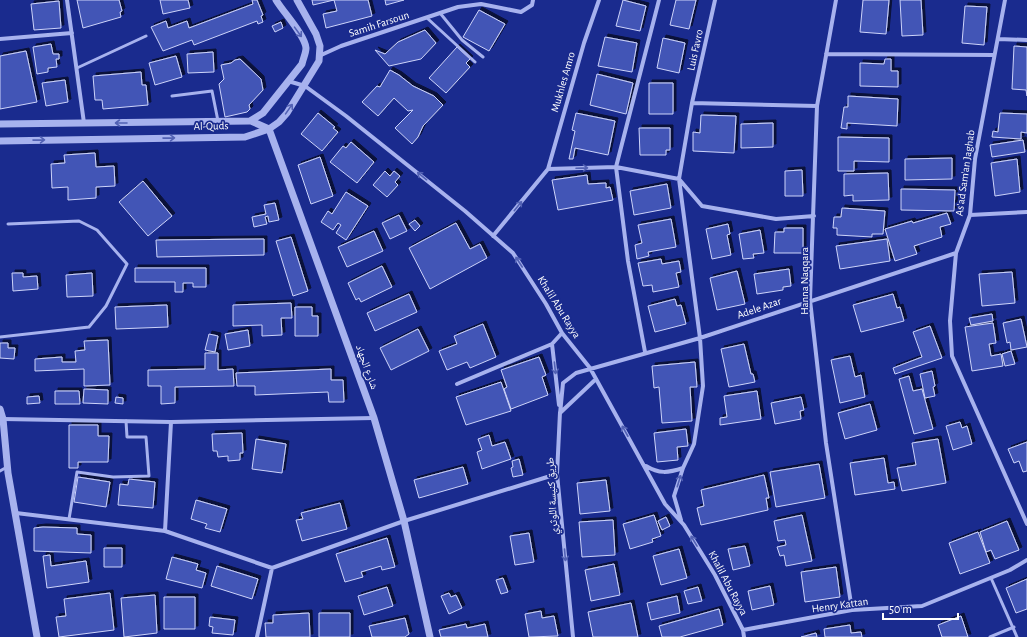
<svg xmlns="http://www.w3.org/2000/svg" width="1027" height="637" viewBox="0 0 1027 637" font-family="'Alegreya Sans','Noto Naskh Arabic',sans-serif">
  <defs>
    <filter id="shadow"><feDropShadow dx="3" dy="-3" stdDeviation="0" flood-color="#0009"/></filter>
  </defs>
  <rect width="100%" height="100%" fill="#1a2b8e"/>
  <path fill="#4354b6" stroke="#cdd4fa" filter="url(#shadow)" d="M77,0H119L122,11L120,12L121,17L83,28Z
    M160,0H188L190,8L163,14Z
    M252,0H257L263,15L261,16L263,22L258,24L257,21L194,45L192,40L163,51L151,27L166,21L168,28L187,21L189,28L253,4Z
    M312,0H368L372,16L326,28L323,14L337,11L334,0L313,5Z
    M385,0H404L386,5Z
    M623,0L646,6L640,31L616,26Z
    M676,0H696L689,29L670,25Z
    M863,0H889L886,34L860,32Z
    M900,0H921L923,35L902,36Z
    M59,1L61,28L34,30L31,4Z
    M965,6L987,7L984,45L962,43Z
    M479,10L505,24L489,51L463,37Z
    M281,22L283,28L275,32L272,26Z
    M425,30L436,43L421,59L389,66L375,50L385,54L398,42Z
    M605,37L637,43L632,72L598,66Z
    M663,38L685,43L679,73L657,68Z
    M51,44L53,54H59V59H56L57,67L48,68V72L37,74L33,47Z
    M1014,46L1027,47V96L1026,90L1012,89Z
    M457,47L470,59L466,63L470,67L446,93L429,78Z
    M26,51L37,102L0,109V56Z
    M213,52L214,72L188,73L187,54Z
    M176,56L182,77L155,85L149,63Z
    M240,59L261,79L263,90L249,105L250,109L247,112L225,117L219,84L224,79L221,65L231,63L235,60Z
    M885,59H891V71H898V87L860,86V63L884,64Z
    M390,70L399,75L413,86L434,96L443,105L423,126L418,137L412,144L395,128L413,110L408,111L394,98L378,116L362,102L377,86L380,87Z
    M141,72L142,85H146L148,105L103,109L102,100H95L93,76Z
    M597,74L633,83L626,114L590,105Z
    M65,80L68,102L46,106L42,83Z
    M649,83H673V114H649Z
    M848,96L898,99L897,126L847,123V129L841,128L844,107H848Z
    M318,113L335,127L333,128L338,132L322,151L301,134Z
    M576,113L615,121L608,155L575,148L573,159H569L575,131L572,130Z
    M1000,113L1027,114V133L1021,132V139L992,137L993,131L998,132Z
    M701,115L736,116L734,153L693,151V132L700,133Z
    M773,123V147L741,148V124Z
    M639,128H670V150H666V155H640Z
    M838,137L889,138V162L854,161V171H838Z
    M1023,140L1025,152L992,157L990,145Z
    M351,142L374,162L357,183L330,162L343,146L346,148Z
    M95,153L96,167L114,166L115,186L96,187V198L68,200V187L52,188L51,164L65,163L64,155Z
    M320,157L333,196L311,204L298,165Z
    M952,158V179L905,180V159Z
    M1017,159L1020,192L995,196L991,163Z
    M802,170L803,196H785V171Z
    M385,171L390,176L394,171L400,176L395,182L398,185L387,197L373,185Z
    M888,173L889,200L853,201V195L844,196V174Z
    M587,175L588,184L606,183V188L610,187L613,200L558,210L552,180Z
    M143,181L172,216L148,236L119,202Z
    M667,184L671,208L634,215L630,191Z
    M901,189L955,190L954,211L901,210Z
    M346,192L368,206L346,240L336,233L341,225L338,223L333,230L321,222L328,211L332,214Z
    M275,203L279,220L269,222L268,216L265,217L267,224L254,227L252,217L266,214L264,205Z
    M842,208L885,211L883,234H872V237L837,235V228H833L834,217H841Z
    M947,213L951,224L940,227L942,237L914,246L917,254L895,261L885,229L912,221L913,223Z
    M399,215L407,231L390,239L382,223Z
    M671,219L676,247L648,252L649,256L637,259L635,245L642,243L638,225Z
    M415,220L420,226L415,231L409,224Z
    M456,223L470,249L480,244L487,258L430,289L409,248Z
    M728,224L730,234L727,235L731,255L712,259L706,229Z
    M784,228H803V253H774L775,232H784Z
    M760,230L764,253L753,254L754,258L743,259L739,234Z
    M374,231L383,251L347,267L338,247Z
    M291,237L308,291L293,296L276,241Z
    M264,239V255L157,257L156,240Z
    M887,239L890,261L840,269L836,246Z
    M661,259L662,264L679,261L681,272L676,273L679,287L653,292L652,285L643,286L638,263Z
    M382,266L392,287L361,302L359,298L356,300L348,283Z
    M135,268H206V287H193V283H183V292H175V282H135Z
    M789,269L791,286L783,287V290L757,294L754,274Z
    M737,271L745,304L717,310L710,278Z
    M1012,272L1015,303L982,306L979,274Z
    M12,273H23V277L37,276L38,289L13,291Z
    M92,273L93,296L67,297L66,275Z
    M409,294L417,312L375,331L367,313Z
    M893,294L897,308L900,307L904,321L861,332L853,305Z
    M675,299L677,306L681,305L686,324L655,332L648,306Z
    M291,303L292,318H281L282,335L262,336V325L233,326V305Z
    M167,305L168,327L116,329L115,307Z
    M295,307H312V316H318V336H295Z
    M992,314L993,321L971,325L969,318Z
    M1021,319L1027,347L1011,350L1010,342L1007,343L1003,323Z
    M993,323L996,343L989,344L991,356L1001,354L1003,366L972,371L965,327Z
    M483,324L496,357L470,368L467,362L447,370L439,351L457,344L454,336Z
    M930,326L942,358L895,374L893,368L922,357L913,332Z
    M418,329L429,351L391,370L380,348Z
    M248,330L250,346L228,350L225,334Z
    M209,334L218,336L215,352L205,350Z
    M108,340L110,385L84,386V369L35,371V359L62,357V362H76L75,351L85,350L84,341Z
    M0,343H8V348H15L14,359L0,358Z
    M744,344L751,374H753L755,382L729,387L721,349Z
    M1011,351L1015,364L1005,366L1002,354Z
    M205,353H218V370L233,369L234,386L175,387V403L161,404V386H148V370L205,369Z
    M850,356L855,377L861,375L865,397L840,403L831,360Z
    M539,357L546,375L542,377L548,395L511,409L504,389L507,387L501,370Z
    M695,362L697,387H690L692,421L662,423L659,387L654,388L652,366Z
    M331,369V380H343L344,402H329L328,392L255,395V386H237L236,373Z
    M932,371L935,386L933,387L935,396L925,398L920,374Z
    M909,376L913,391L922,389L933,429L914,434L899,379Z
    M501,382L511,411L466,425L456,397Z
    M84,389L108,390V404L83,403Z
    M55,391H79L80,404H55Z
    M757,391L761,419L720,425V418L727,417L724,396Z
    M39,396L40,403L27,404V397Z
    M116,397L123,398V404L115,403Z
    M801,397L804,410L800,411L801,419L775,424L771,403Z
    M870,404L877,430L845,439L838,413Z
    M960,422L962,428L967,426L972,444L953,450L946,426Z
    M69,425H98V436H109L108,462H78V468H69Z
    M686,429L688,446L677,447L678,460L657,462L654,433Z
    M242,433L243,453H240V460L228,461V456L218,457L217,451H213L212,434Z
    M489,435L492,446L505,442L511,459L482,469L477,452L482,450L478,439Z
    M256,439L286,444L282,473L252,469Z
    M938,439L946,483L902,491L897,468L916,465L912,443Z
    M1027,442V471L1023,472L1019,461L1014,463L1008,449Z
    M884,458L888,483L894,482L895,489L855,495L850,463Z
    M519,459L523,475L513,477L511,468L513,467L512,461Z
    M819,464L825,498L776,507L770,472Z
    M463,467L468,484L419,498L414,480Z
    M764,475L769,498H766L768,510L701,525L697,508L704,506L701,490Z
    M78,477L110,482L106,507L74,502Z
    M129,479L155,482L153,508L118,505L120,484L128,485Z
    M606,480L610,511L580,514L577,483Z
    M196,500L227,509L220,532L205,528L207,524L191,519Z
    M340,503L347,529L302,541L296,520L303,519L301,513Z
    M654,515L661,536L652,539L653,542L630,549L623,524Z
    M802,515L812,561L786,566L784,555L780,556L777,547L786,545L785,540L778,541L774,521Z
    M666,517L670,526L662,530L658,521Z
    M613,520L615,555L582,557L579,522Z
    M1007,521L1019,550L995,559L991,550L986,552L980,532Z
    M43,527L77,528V534L91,535V553L34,551V528Z
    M978,532L990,563L960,574L949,543Z
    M529,533L534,562L515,565L510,536Z
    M387,538L395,567L382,570L381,566L361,572L363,577L345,582L336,554Z
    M745,546L750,566L733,570L728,549Z
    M104,548H122V567H104Z
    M679,549L687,578L661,585L653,556Z
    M50,555L51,566L86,561L89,582L47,588L43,556Z
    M172,557L198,564L196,570L206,573L202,588L166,579Z
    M614,564L620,595L591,601L585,570Z
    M217,566L258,579L252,599L211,586Z
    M836,567L840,597L805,602L801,572Z
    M503,578L508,592L501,594L496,580Z
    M1027,579V609L1016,613L1006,588Z
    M770,586L774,605L752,610L748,591Z
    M387,587L393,606L364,615L358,596Z
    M698,587L702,601L688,604L684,591Z
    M110,593L114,630L59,637L56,617L66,616L64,599Z
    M449,593L451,597L456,595L462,608L449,614L441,596Z
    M155,595L157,633L124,637L121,598Z
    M677,596L680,613L651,620L647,603Z
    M164,597H195V629H164Z
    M631,603L638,637H593L588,612Z
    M719,609L723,625L680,637H662L659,626Z
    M541,611L542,618L554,616L558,636L529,637L525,614Z
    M309,613L310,637H266L265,623H273V615Z
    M319,613H350V637H319Z
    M961,616L968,637H942L938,625Z
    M210,617L235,620L233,635L212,633L213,627L209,626Z
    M405,618L409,634L405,637H372L369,626Z
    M466,624L467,628L485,624L488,637H441L439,630Z
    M850,625L851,633L861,632L862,637H825L824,629Z
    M816,633L817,637H801Z"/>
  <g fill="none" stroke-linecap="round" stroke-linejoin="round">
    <path stroke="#a7b2ee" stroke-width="3" d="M440,13L462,40L483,57
      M427,18L475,62
      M77,68L146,36
      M172,96L212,91L218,121
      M0,337L89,327L106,306L127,264L97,230L79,221L8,224
      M0,471L7,467
      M69,519L77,472L113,477L149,476L146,437H127L126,421
      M991,578L1017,637
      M990,637L1014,627"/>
    <path stroke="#a7b2ee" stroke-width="4" d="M67,0L84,123
      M836,0L817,106L810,300L826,443L852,610
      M1005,0L975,159L970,215L956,253L950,321L952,356L1027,524
      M0,39L72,33
      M998,39L1027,40
      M826,54L994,55
      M319,56L341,46L458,7L481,4L521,12L532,5L533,0
      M288,81L305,86L346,116L465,211L513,253L546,304L562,333L590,368L665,504L684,525L715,575L743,630L744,637
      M692,103L715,0
      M548,169L616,167L679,179L702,206L776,219L814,216
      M970,215L1027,212
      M493,236L548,169L584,43L599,0
      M645,352L628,261L616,167L659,0
      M457,384L552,344
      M559,405L552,344L562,333
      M560,412L557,474L573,637
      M560,413L596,379
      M560,414L563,383L576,373L700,338L956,253
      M374,418L171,422L165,531L272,568L404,521L557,474
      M3,419L171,422
      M646,466C659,474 668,473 683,468
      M16,513L165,531
      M681,520L674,496L683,468L694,444L703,386L700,338L679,179L692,103L817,106
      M743,630L852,610L922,606L1010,570L1027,560
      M257,637L272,568"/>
    <path stroke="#a7b2ee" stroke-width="7" d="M251,121L269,129L374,418L404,521L430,637
      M0,124L250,121L263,113L302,64C303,59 306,53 306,48C305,35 283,12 276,0
      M0,141L245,137L269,129L279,122L287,113L319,61L320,46L316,34L297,0
      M0,409L3,419L8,473L37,637"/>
  </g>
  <defs><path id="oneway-shaft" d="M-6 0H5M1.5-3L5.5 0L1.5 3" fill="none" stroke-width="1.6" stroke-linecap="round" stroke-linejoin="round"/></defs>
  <g stroke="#5261b4">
    <use href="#oneway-shaft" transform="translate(298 32) rotate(54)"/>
    <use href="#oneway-shaft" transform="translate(289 109) rotate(-55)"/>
    <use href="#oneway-shaft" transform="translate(121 123) rotate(180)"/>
    <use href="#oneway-shaft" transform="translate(169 138) rotate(-1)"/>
    <use href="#oneway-shaft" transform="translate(39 140) rotate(-1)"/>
    <use href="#oneway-shaft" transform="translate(582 168) rotate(-2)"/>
    <use href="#oneway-shaft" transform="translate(422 176) rotate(-141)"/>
    <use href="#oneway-shaft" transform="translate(518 206) rotate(-51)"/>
    <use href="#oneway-shaft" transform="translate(519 262) rotate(-123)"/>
    <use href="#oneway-shaft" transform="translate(555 368) rotate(84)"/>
    <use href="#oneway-shaft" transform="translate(625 431) rotate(-119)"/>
    <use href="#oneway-shaft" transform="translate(679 481) rotate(-73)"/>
    <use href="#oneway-shaft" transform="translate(694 541) rotate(-121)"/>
    <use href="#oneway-shaft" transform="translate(565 555) rotate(85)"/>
  </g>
  <g text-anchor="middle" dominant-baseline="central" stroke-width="3.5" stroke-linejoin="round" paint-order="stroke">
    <g font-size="11" fill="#fff" stroke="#1a2b8e">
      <text transform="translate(379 24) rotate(-18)">Samih Farsoun</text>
      <text transform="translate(695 50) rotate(-78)">Luis Favro</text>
      <text transform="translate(563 82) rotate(-74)">Mukhles Amro</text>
      <text transform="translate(211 126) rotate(-1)">Al-Quds</text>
      <text transform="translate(965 173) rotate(-82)">As'ad Sam'an Jaghab</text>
      <text transform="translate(804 281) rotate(-90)">Hanna Naqqara</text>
      <text transform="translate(559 307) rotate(58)">Khalil Abu Rayya</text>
      <text transform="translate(759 308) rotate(-19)">Adele Azar</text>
      <text transform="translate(367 367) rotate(70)">شارع الجهاد</text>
      <text transform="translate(552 496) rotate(-93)">طريق كنيسة اللوثري</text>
      <text transform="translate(728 583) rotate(62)">Khalil Abu Rayya</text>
      <text transform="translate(840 605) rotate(-8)">Henry Kattan</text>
    </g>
  </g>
  <path d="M883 613v6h75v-6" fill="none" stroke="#ffffff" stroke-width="2"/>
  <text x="889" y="613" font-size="12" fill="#ffffff" stroke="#1a2b8e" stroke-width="3" paint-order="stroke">50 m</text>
</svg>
